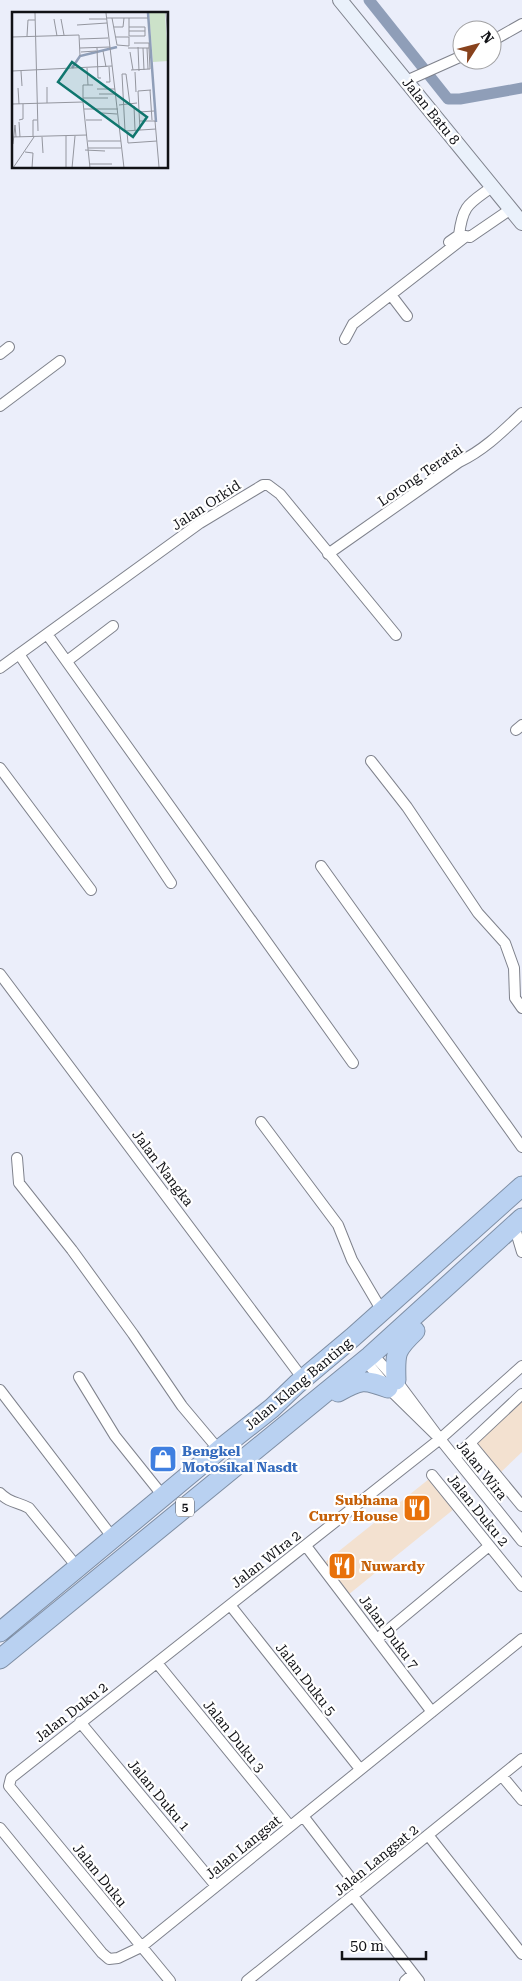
<svg xmlns="http://www.w3.org/2000/svg" width="522" height="1981" viewBox="0 0 522 1981" font-family="'Roboto Serif',serif">
  <rect width="100%" height="100%" fill="#ebeefa"/>
  <path fill="#f3e1d0" d="M522,1399V1452L500,1473L475,1443Z
    M429,1479L454,1509L348,1595L324,1563Z"/>
  <g fill="none" stroke-linecap="round" stroke-linejoin="round">
    <path stroke="#8f9eb8" stroke-width="11" d="M369,0L448,99H460L522,88"/>
    <defs>
      <path id="street" d="M492,41L522,24
        M406,81L462,56
        M460,235L470,237L511,209
        M449,242L459,235C463,204 469,204 492,187
        M391,295L407,316
        M345,339L353,324L465,237
        M0,354L9,347
        M0,406L60,361
        M328,554L459,462C484,450 502,432 522,413
        M47,634L353,1063
        M19,654L171,883
        M67,661L113,626
        M0,668L200,523L263,485H268L280,494L396,635
        M516,730L522,725
        M371,761L407,807L478,913L505,943L514,968L515,998L522,1008
        M0,768L91,890
        M321,866L522,1147
        M0,974L303,1379
        M261,1122L338,1225L352,1260L382,1311
        M17,1158L19,1183L72,1250L133,1334L182,1406L219,1450
        M514,1225L522,1252
        M79,1377L115,1436L163,1496
        M0,1390L113,1538
        M440,1439L388,1388L369,1365L370,1356L376,1358L396,1380L440,1439L522,1541
        M470,1443L522,1506
        M455,1457L522,1394
        M432,1475L522,1586
        M0,1493C9,1503 18,1502 29,1508L78,1568
        M306,1546L432,1712
        M230,1605L360,1769
        M377,1639L489,1546
        M157,1663L290,1826
        M80,1722L216,1886
        M502,1776L522,1800
        M303,1816L360,1890
        M0,1828L102,1953L109,1959L118,1958L141,1947L522,1639
        M428,1835L522,1954
        M353,1896L419,1981
        M170,1981L9,1786L11,1778L440,1439L522,1366
        M247,1981L522,1759
        M405,1981L413,1974"/>
      <path id="secondary" d="M340,0L522,223"/>
      <path id="highway" d="M396,1380C395,1353 395,1350 415,1331
        M338,1392C361,1379 364,1379 388,1388
        M0,1632L219,1450L272,1408L297,1384L353,1337L522,1186
        M0,1659L370,1356L522,1218"/>
    </defs>
    <use href="#street" stroke="#7f828c" stroke-width="12"/>
    <use href="#secondary" stroke="#7f828c" stroke-width="16"/>
    <use href="#highway" stroke="#7e8ea4" stroke-width="21"/>
    <use href="#street" stroke="#fff" stroke-width="10"/>
    <use href="#secondary" stroke="#eaf1fb" stroke-width="14"/>
    <use href="#highway" stroke="#b9d1f1" stroke-width="19"/>
  </g>
  <defs>
    <symbol id="shop-square" viewBox="-11 -11 22 22"><rect x="-9" y="-9" width="18" height="18" rx="4" fill="#3f7fe0" stroke="#fff"/><path d="M-5-2.5h2.3a2.7 3.5 0 0 1 5.4 0H5L5.5 6h-11ZM-1.5-2.5h3a1.5 2.3 0 0 0-3 0Z" fill="#fff"/></symbol>
    <symbol id="restaurant-square" viewBox="-11 -11 22 22"><rect x="-9" y="-9" width="18" height="18" rx="4" fill="#e8710a" stroke="#fff"/><path d="M-5-6h1v4h1v-4h1v4h1v-4h1v5L-1.5 .5V6h-2V.5L-5-1ZM5-6V6H3V1.5H1.5Q1.5-4 5-6Z" fill="#fff"/></symbol>
  </defs>
  <g fill-rule="evenodd">
    <use href="#shop-square" x="147" y="1443" width="32" height="32"/>
    <use href="#restaurant-square" x="401" y="1492" width="32" height="32"/>
    <use href="#restaurant-square" x="326" y="1550" width="32" height="32"/>
  </g>
  <g text-anchor="middle" dominant-baseline="central" stroke-width="4.5" stroke-linejoin="round" paint-order="stroke">
    <rect fill="#fff" stroke="#58595c" stroke-width="1" x="176" y="1497.5" width="18" height="19" rx="4"/>
    <g font-size="12" font-weight="bold" fill="#111216">
      <text x="185" y="1507">5</text>
    </g>
    <g font-size="14" fill="#111216" stroke="#fff">
      <text transform="translate(431 111) rotate(51)">Jalan Batu 8</text>
      <text transform="translate(420 475) rotate(-34)">Lorong Teratai</text>
      <text transform="translate(206 505) rotate(-33)">Jalan Orkid</text>
      <text transform="translate(163 1168) rotate(53)">Jalan Nangka</text>
      <text transform="translate(298 1384) rotate(-40)">Jalan Klang Banting</text>
      <text transform="translate(482 1470) rotate(51)">Jalan Wira</text>
      <text transform="translate(478 1510) rotate(51)">Jalan Duku 2</text>
      <text transform="translate(266 1559) rotate(-38)">Jalan WIra 2</text>
      <text transform="translate(389 1632) rotate(53)">Jalan Duku 7</text>
      <text transform="translate(306 1679) rotate(52)">Jalan Duku 5</text>
      <text transform="translate(71 1712) rotate(-38)">Jalan Duku 2</text>
      <text transform="translate(234 1736) rotate(51)">Jalan Duku 3</text>
      <text transform="translate(159 1795) rotate(50)">Jalan Duku 1</text>
      <text transform="translate(243 1847) rotate(-39)">Jalan Langsat</text>
      <text transform="translate(376 1860) rotate(-39)">Jalan Langsat 2</text>
      <text transform="translate(100 1875) rotate(51)">Jalan Duku</text>
    </g>
    <g font-size="14" font-weight="bold" fill="#366cbe" stroke="#fff" text-anchor="start">
      <text x="182" y="1451">Bengkel<tspan x="182" dy="16">Motosikal Nasdt</tspan></text>
    </g>
    <g font-size="14" font-weight="bold" fill="#c56008" stroke="#fff" text-anchor="end">
      <text x="398" y="1500">Subhana<tspan x="398" dy="16">Curry House</tspan></text>
      <text x="361" y="1566" text-anchor="start">Nuwardy</text>
    </g>
  </g>
  <g transform="translate(12 12)">
    <rect width="156" height="156" fill="#ebeefa"/>
    <path d="M137,1H153L156,49L141,50Z" fill="#cce2c9"/>
    <path fill="none" stroke="#8f9eb8" stroke-width="2.5" d="M136,1L144,110M60,56L68,44L105,35"/>
    <path fill="none" stroke="#94969f" stroke-width="1" d="M23,1L26,119M94,1L112,156M154,1L156,28M95,6H136M100,6L105,33L117,34V25H104M42,7L45,24M49,7L52,23M77,7H95M65,13L95,11M102,15H111L112,6M117,15H133V24H117V6M117,19H133M15,24L16,8H23M0,25L67,23L68,44M68,27L96,26M122,31H137V36M126,35L127,59M68,36L98,35M85,36L86,66H89M116,36H137L138,57L119,58M131,36L132,58M135,36L136,57M91,39L94,55M69,40L84,39M118,40L121,58M75,56L76,73M0,59L100,54M9,59L10,74M123,60L124,80M110,62L113,119L144,117M110,62H114L118,93M94,70H98L97,55M35,75V91M6,76L7,92M85,77H103M138,78L140,108M87,82H103M71,86H96M71,90V73H81M0,92L71,90L78,156M107,93L125,91M122,94L123,118M72,97H106M127,100L142,99M90,101L105,102M7,108L11,107V92M74,108H90M127,109H143L147,155M7,110L8,125M128,118L126,79L139,78M115,120L116,131L145,129M54,124V156M0,125L75,123M21,125V108H25M30,125L31,141M76,129H109M1,132L3,113L4,125M76,136H109M73,138L93,139M13,140L21,141L20,156M78,152H100M1,156L22,125M60,156L63,124"/>
    <path fill="#0f766e" fill-opacity="0.15" stroke="#0f766e" stroke-width="2.5" d="M60,50L135,105L121,125L46,70Z"/>
    <rect width="156" height="156" fill="none" stroke="#111216" stroke-width="2.5"/>
  </g>
  <g transform="translate(477 45) rotate(54)"><circle r="24" fill="#ffffff" stroke="#a0a0a2"/>
  <path d="M0-4L9 19L0 12L-9 19Z" fill="#88421d"/>
  <text y="-8" font-size="14" font-weight="bold" text-anchor="middle" fill="#111216">N</text>
  </g>
  <path d="M342 1951v8h84v-8" fill="none" stroke="#111216" stroke-width="2.5"/>
  <text x="350" y="1951" font-size="15" fill="#111216" stroke="#ffffff" stroke-width="4" paint-order="stroke">50 m</text>
</svg>
